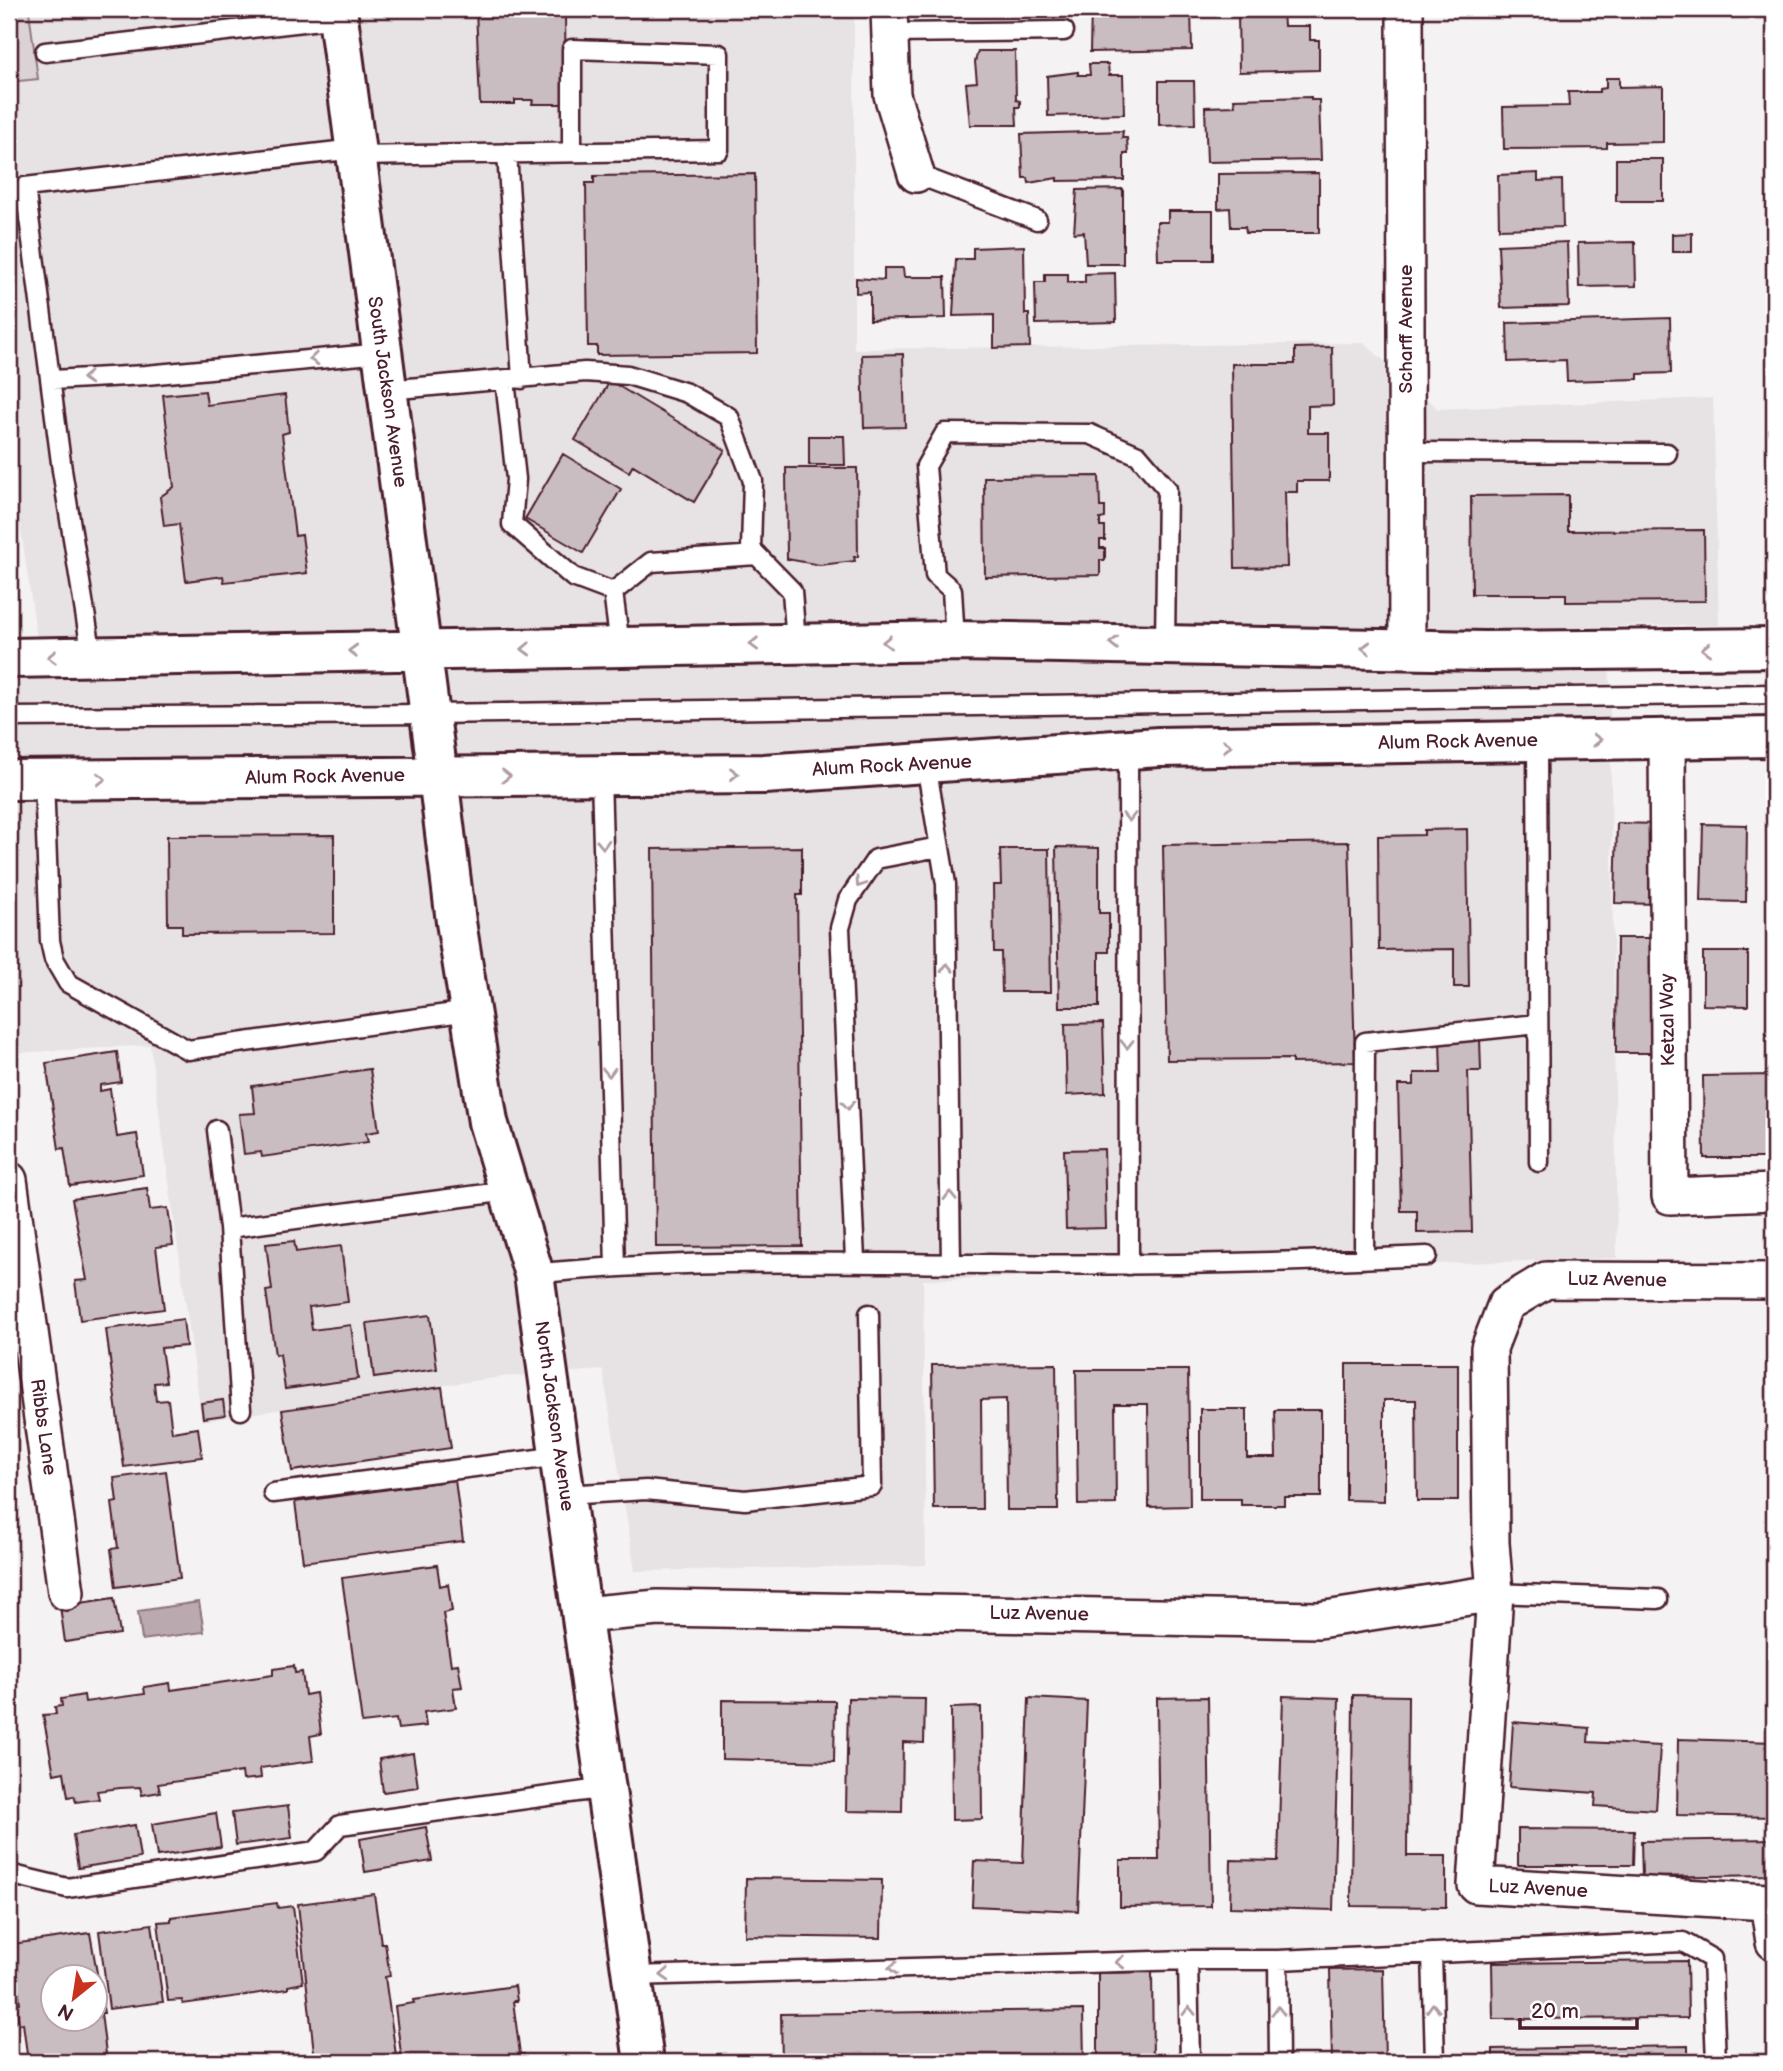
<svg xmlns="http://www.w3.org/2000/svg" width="1783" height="2071" viewBox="0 0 1783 2071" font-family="'Balsamiq Sans',sans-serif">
  <rect width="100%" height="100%" fill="#f4f2f2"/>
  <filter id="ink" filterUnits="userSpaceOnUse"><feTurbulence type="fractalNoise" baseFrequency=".0143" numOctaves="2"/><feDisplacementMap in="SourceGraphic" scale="14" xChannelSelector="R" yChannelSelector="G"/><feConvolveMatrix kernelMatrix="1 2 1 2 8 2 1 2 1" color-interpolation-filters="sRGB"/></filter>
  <g filter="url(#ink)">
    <path fill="#e7e2e3" d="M9,9H854V349L1364,343L1438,409L1713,398L1719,625L1609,626L1617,1258L923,1280L926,1565L635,1571L603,1370L500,1377L202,1421L150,1045L15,1053L9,1015V710L37,639L9,448Z"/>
    <path fill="#dbd2d5" stroke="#927880" stroke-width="2" d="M29,11L38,79L9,82V14Z"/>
    <path fill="#baa9ae" stroke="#8d727a" stroke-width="2" d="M199,1602L204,1632L142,1640L138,1611Z"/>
    <path fill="#cabdc1" stroke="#4a1f2b" stroke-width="2" fill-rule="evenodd" d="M476,9L565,12L566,104H532L533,100H515V104H480Z
      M1091,9H1191L1192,50L1090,52Z
      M1283,12L1284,26H1310V40H1319V70L1239,72L1238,13Z
      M978,51H1015L1016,100L1020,101V107H1016L1017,125H970L966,83L977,82L975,62Z
      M1089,64H1108L1109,75H1123L1124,114L1048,116L1047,76L1078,72V75H1090Z
      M1606,78H1619V87L1663,86V142L1607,143V148L1504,149L1503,107L1569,106L1568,92H1599V89L1606,88Z
      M1159,81H1194L1195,124L1159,125Z
      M1311,97V100H1319L1321,160L1207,162L1205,107L1235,106L1234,99Z
      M1123,131L1122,138H1127L1128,154H1124V180L1057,181V178L1029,183L1028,178H1023L1021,134Z
      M1616,159H1663V201H1616Z
      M1319,173V233H1246L1245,227H1231L1230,208L1218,209V174Z
      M1538,173V181L1562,180L1563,227L1499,229L1498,175Z
      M755,174L757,353L597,355V346H588L586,183H594V176Z
      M1123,189V264H1086L1084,232L1074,233L1077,190Z
      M1168,211H1213V260H1158L1157,222H1168Z
      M1692,233V252H1672V234Z
      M1567,242L1569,306L1501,308L1498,245Z
      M1635,242L1636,286L1579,287L1578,243Z
      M1024,246L1025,314H1029L1030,347L994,348V315L953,316L956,259H973V248Z
      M884,268H903L904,277H945L946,318L870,320V292L856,293V278L884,280Z
      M1115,273L1116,322L1036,324L1035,282H1045V274H1068V282H1085V274Z
      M1670,318L1671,373L1638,374V379L1567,381L1566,360L1508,362L1507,323Z
      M1332,347L1333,405L1308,406V433H1329V481H1297V492H1285L1287,567L1235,568L1232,364H1295V348Z
      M903,354L905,427L864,428L862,355Z
      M610,381L725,450L694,502L633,465L629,472L575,440Z
      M205,391L207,405L285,395L289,432L282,434L295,536L302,535L307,573L224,582L223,576L186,581L179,524L164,526L160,497L174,487L163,395Z
      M809,436H844L845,465H809Z
      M563,454L621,489L583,553L525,519Z
      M786,468H857L858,557H854L855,561L820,565L787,559Z
      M1099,476L1100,507H1105V518L1100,519V527H1105V540H1100V548H1105V560H1100V575L985,577L984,477Z
      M1568,495V531L1704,530L1705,601L1566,602V594H1472L1471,496Z
      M1617,823L1658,824L1656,904L1615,903Z
      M1703,824L1747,825L1746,902L1701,901Z
      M1467,829L1469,987H1454V949L1379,950L1378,836L1424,835V830Z
      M334,835V933L182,934V925H168L167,836Z
      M1349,842L1355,1062L1292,1063V1059L1167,1060L1163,845Z
      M802,847V895H797L802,1246L656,1247L652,849Z
      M1056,847L1099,848V913H1109V952H1099V1007H1059Z
      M1000,849H1049L1051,992H1002L1001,952H994L993,885H1001Z
      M1617,938H1659L1658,1053H1616Z
      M1703,952H1748V1006L1703,1005Z
      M1103,1023L1105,1093L1067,1095L1065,1024Z
      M1480,1039L1481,1071H1468L1472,1232L1417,1233V1211H1401L1398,1085H1414V1073H1441L1440,1041Z
      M117,1052L121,1082L100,1085V1091L110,1089L117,1137L137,1134L143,1175L70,1186L64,1148L59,1149L46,1063Z
      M370,1069L379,1131L366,1133L368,1142L262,1157L261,1152L244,1154L239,1114L255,1113L252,1086Z
      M1774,1075V1158H1704L1703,1076Z
      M1104,1149L1106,1228L1066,1229L1064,1150Z
      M147,1188L150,1210L168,1208L173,1245L156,1247L164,1309L80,1320L75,1281L87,1280L72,1199Z
      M294,1241L296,1252L341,1246L348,1302L309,1307L312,1330L351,1325L358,1379L285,1389L280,1354L275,1355L266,1291L272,1290L266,1244Z
      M430,1315L437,1369L374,1378L367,1323Z
      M183,1319L186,1346L161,1348L166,1382L154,1383L156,1401L168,1400L172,1432L198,1428L202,1457L124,1467L106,1329Z
      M1056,1364L1058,1510H1007L1006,1399L981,1400L982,1509H934L932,1365Z
      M1346,1364H1458V1501H1417L1416,1400H1384V1501L1346,1500Z
      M1076,1370H1188L1190,1506L1149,1507L1148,1404H1115L1116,1504L1078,1505Z
      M442,1387L451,1448L292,1471L282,1410Z
      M223,1400L225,1415L203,1418L201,1403Z
      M1200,1409H1247V1458H1276L1275,1410H1321V1497H1284V1505H1241V1499H1200Z
      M166,1471L180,1578L116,1587L111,1549L118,1548L112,1503L117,1502L114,1478Z
      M455,1480L463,1541L303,1562L295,1502Z
      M437,1565L440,1586L448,1584L452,1611L443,1613L451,1665L458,1664L462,1687L453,1688L456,1708L424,1712L426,1726L398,1729L396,1719L362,1723L342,1578Z
      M114,1598L120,1634L65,1642L60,1606Z
      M294,1666L295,1673L302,1672L305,1695L316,1693L321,1734L310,1736L313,1761L260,1768L261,1778L243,1780L242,1772L158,1784L160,1792L142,1795L140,1787L120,1788L97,1791L99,1799L76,1802L74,1796L68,1797L64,1772L54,1774L43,1715L56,1714L55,1707L62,1706L61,1699L84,1695L85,1702L145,1694L144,1687L170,1683L171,1690L273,1675V1669Z
      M1353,1695L1408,1696L1407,1856H1446V1907L1351,1906Z
      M1283,1696L1339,1698L1333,1910L1230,1907L1231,1860L1278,1861Z
      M1208,1697L1211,1906L1120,1907V1860H1159L1157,1698Z
      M848,1698L925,1699L924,1743L903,1742L902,1812L846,1811Z
      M1029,1698L1087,1701L1078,1911L972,1906L974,1861L1023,1863Z
      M722,1700L835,1701L834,1762L722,1759Z
      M981,1707L982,1819L952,1820L951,1708Z
      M1513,1722L1589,1728L1588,1742L1660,1746L1656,1810L1595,1806L1596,1793L1509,1787Z
      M1678,1739L1774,1742V1817L1677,1815Z
      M413,1753L418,1787L383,1792L379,1759Z
      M288,1806L292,1838L236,1845L232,1813Z
      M216,1813L221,1847L157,1856L152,1824Z
      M135,1825L140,1858L78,1868L73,1835Z
      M426,1827L432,1861L365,1872L360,1839Z
      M1518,1829L1634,1830L1633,1865H1518Z
      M1774,1839V1875L1642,1877L1641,1841Z
      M746,1878L882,1880L881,1938L745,1936Z
      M374,1894L381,1943H385L390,1976L385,1977L397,2062H315L298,1904Z
      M277,1903L278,1908L293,1906L303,1983L288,1986V1989L183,2004L182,2000L168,2001L158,1922L171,1921V1917Z
      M152,1924L163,2002L109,2009L99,1931Z
      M90,1933L104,2013H101L107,2062H28L23,2023L19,2024L16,2004L20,2003L12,1944ZM52,1976H94V2018H52Z
      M1687,1961L1688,2018L1493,2019L1492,1963Z
      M1383,1969L1385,2062H1332L1330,1970Z
      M1152,1972L1153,2062H1098V1973Z
      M9,1980L15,2023L9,2024Z
      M515,1986L517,2001H513L520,2054H524L525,2062H402L395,2006L414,2003L413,2000Z
      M1083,2010L1084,2062H782L781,2014Z
      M1688,2046V2062H1493V2049Z"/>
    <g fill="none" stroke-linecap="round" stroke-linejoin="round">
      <defs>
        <path id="lane" d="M890,33L1064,31
          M45,52L338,18
          M507,153L522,379
          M356,156L719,150V54L572,49V152
          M916,174L1037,220
          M52,380L146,375L382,353
          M505,380L516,479L512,524L573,577L613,592
          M387,390L585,372L628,375L687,393L729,417L753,481L751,549L792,591L796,643
          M1406,452L1667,453
          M955,641L952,590L935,575L926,466L945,433L1090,434L1138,455L1167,489L1165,644
          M620,646L613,592L651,562L757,555
          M92,656L62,470L25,187L355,149
          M9,717L430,714L1774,694
          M1537,741L1539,1162
          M1128,749L1129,1265
          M926,764L946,884L951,1264
          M601,776L615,1267
          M44,780L50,941L54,959L68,983L188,1050L469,1011
          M217,1130L229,1228L241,1410
          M229,1228L508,1191
          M1364,1259L1365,1042L1538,1024
          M855,1260L840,928L848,900L876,859L939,847
          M534,1274C685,1258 837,1263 989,1264C1135,1266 1281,1263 1427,1256
          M273,1493L560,1456
          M565,1495L646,1490L745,1500L872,1486L869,1314
          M1495,1593L1658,1599
          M9,1874L67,1888L316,1851L340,1825L606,1788
          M1432,1953L1435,2062
          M1188,1960L1190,2062
          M1278,1960L1279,2062
          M632,1976L1188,1960H1278L1683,1942L1712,1959L1716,2062"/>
        <path id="street" d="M889,9L892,95L916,174
          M1405,9L1407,650
          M1667,738L1670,1196L1774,1192
          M9,1180L66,1592
          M1495,1593L1476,1885L1768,1902L1774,1942
          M582,1615L658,1608L1319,1620L1495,1593L1491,1543L1489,1348L1506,1304L1546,1280L1774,1281"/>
        <path id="secondary" d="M438,776L456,922L488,1122L534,1274L644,2062"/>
        <path id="primary" d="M337,9L438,776
          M9,658L955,641L1484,651L1774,648
          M9,780L764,774L1159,747L1774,737"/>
      </defs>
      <use href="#lane" stroke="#4a1f2b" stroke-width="23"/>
      <use href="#street" stroke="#4a1f2b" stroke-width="40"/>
      <use href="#secondary" stroke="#4a1f2b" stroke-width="44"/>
      <use href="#primary" stroke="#4a1f2b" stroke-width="44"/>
      <use href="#lane" stroke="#fff" stroke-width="18"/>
      <use href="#street" stroke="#fff" stroke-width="35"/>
      <use href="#secondary" stroke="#fff" stroke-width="38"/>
      <use href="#primary" stroke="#fff" stroke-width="38"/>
    </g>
    <defs><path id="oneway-chevron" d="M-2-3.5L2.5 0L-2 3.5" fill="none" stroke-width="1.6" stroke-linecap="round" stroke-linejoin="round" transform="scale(1.75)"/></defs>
    <g stroke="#ae9aa0">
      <use href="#oneway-chevron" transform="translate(314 359) rotate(175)"/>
      <use href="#oneway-chevron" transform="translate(87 378) rotate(177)"/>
      <use href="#oneway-chevron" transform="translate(887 642) rotate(179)"/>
      <use href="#oneway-chevron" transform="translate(1114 643) rotate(-179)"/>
      <use href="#oneway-chevron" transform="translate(754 644) rotate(179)"/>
      <use href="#oneway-chevron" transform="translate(1366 648) rotate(-178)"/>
      <use href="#oneway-chevron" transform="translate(526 649) rotate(178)"/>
      <use href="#oneway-chevron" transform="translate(1706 649) rotate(179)"/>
      <use href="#oneway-chevron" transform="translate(353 651) rotate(-178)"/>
      <use href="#oneway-chevron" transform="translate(52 657) rotate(179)"/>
      <use href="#oneway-chevron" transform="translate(1597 740) rotate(-1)"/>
      <use href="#oneway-chevron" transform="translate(1227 746) rotate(-1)"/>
      <use href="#oneway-chevron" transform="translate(734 774) rotate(-1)"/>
      <use href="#oneway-chevron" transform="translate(506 776)"/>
      <use href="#oneway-chevron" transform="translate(101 779)"/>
      <use href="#oneway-chevron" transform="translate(1129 817) rotate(90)"/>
      <use href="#oneway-chevron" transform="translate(603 844) rotate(88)"/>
      <use href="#oneway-chevron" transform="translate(860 883) rotate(124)"/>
      <use href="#oneway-chevron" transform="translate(947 968) rotate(-91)"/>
      <use href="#oneway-chevron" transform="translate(1127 1044) rotate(90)"/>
      <use href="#oneway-chevron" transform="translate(609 1072) rotate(88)"/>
      <use href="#oneway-chevron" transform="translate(848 1105) rotate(87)"/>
      <use href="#oneway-chevron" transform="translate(950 1196) rotate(-91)"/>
      <use href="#oneway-chevron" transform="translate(1120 1962) rotate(178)"/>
      <use href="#oneway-chevron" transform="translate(893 1968) rotate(178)"/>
      <use href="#oneway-chevron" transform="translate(665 1975) rotate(177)"/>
      <use href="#oneway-chevron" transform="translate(1433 2008) rotate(-92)"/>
      <use href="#oneway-chevron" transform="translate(1189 2011) rotate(-91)"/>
      <use href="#oneway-chevron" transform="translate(1278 2011) rotate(-90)"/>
    </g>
  </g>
  <g text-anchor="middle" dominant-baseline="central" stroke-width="5" stroke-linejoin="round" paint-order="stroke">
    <g font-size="19" fill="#4a1f2b" stroke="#fff">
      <text transform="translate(1406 329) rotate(-90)">Scharff Avenue</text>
      <text transform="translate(387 392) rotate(82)">South Jackson Avenue</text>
      <text transform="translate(1458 742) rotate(-1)">Alum Rock Avenue</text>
      <text transform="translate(892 766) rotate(-3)">Alum Rock Avenue</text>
      <text transform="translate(325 777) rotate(-1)">Alum Rock Avenue</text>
      <text transform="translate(1668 1020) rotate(-91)">Ketzal Way</text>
      <text transform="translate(1617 1280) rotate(1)">Luz Avenue</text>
      <text transform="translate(554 1416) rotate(82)">North Jackson Avenue</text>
      <text transform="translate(43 1427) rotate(82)">Ribbs Lane</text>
      <text transform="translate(1039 1614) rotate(1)">Luz Avenue</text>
      <text transform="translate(1538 1889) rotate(3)">Luz Avenue</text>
    </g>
  </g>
  <rect width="1783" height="2071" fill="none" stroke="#fff" stroke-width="35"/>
  <rect x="18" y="18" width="1748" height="2036" fill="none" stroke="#4a1f2b" stroke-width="2.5" filter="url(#ink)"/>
  <g transform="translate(74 1998) rotate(210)"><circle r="33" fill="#ffffff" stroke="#b7a5aa" stroke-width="2"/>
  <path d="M0-5L12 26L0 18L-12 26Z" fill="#c8321e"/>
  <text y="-10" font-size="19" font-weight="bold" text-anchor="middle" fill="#4a1f2b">N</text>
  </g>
  <path d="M1520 2018v10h117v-10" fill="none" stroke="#4a1f2b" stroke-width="3.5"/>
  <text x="1531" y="2018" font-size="21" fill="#4a1f2b" stroke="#ffffff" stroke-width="5" paint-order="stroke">20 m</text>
</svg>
